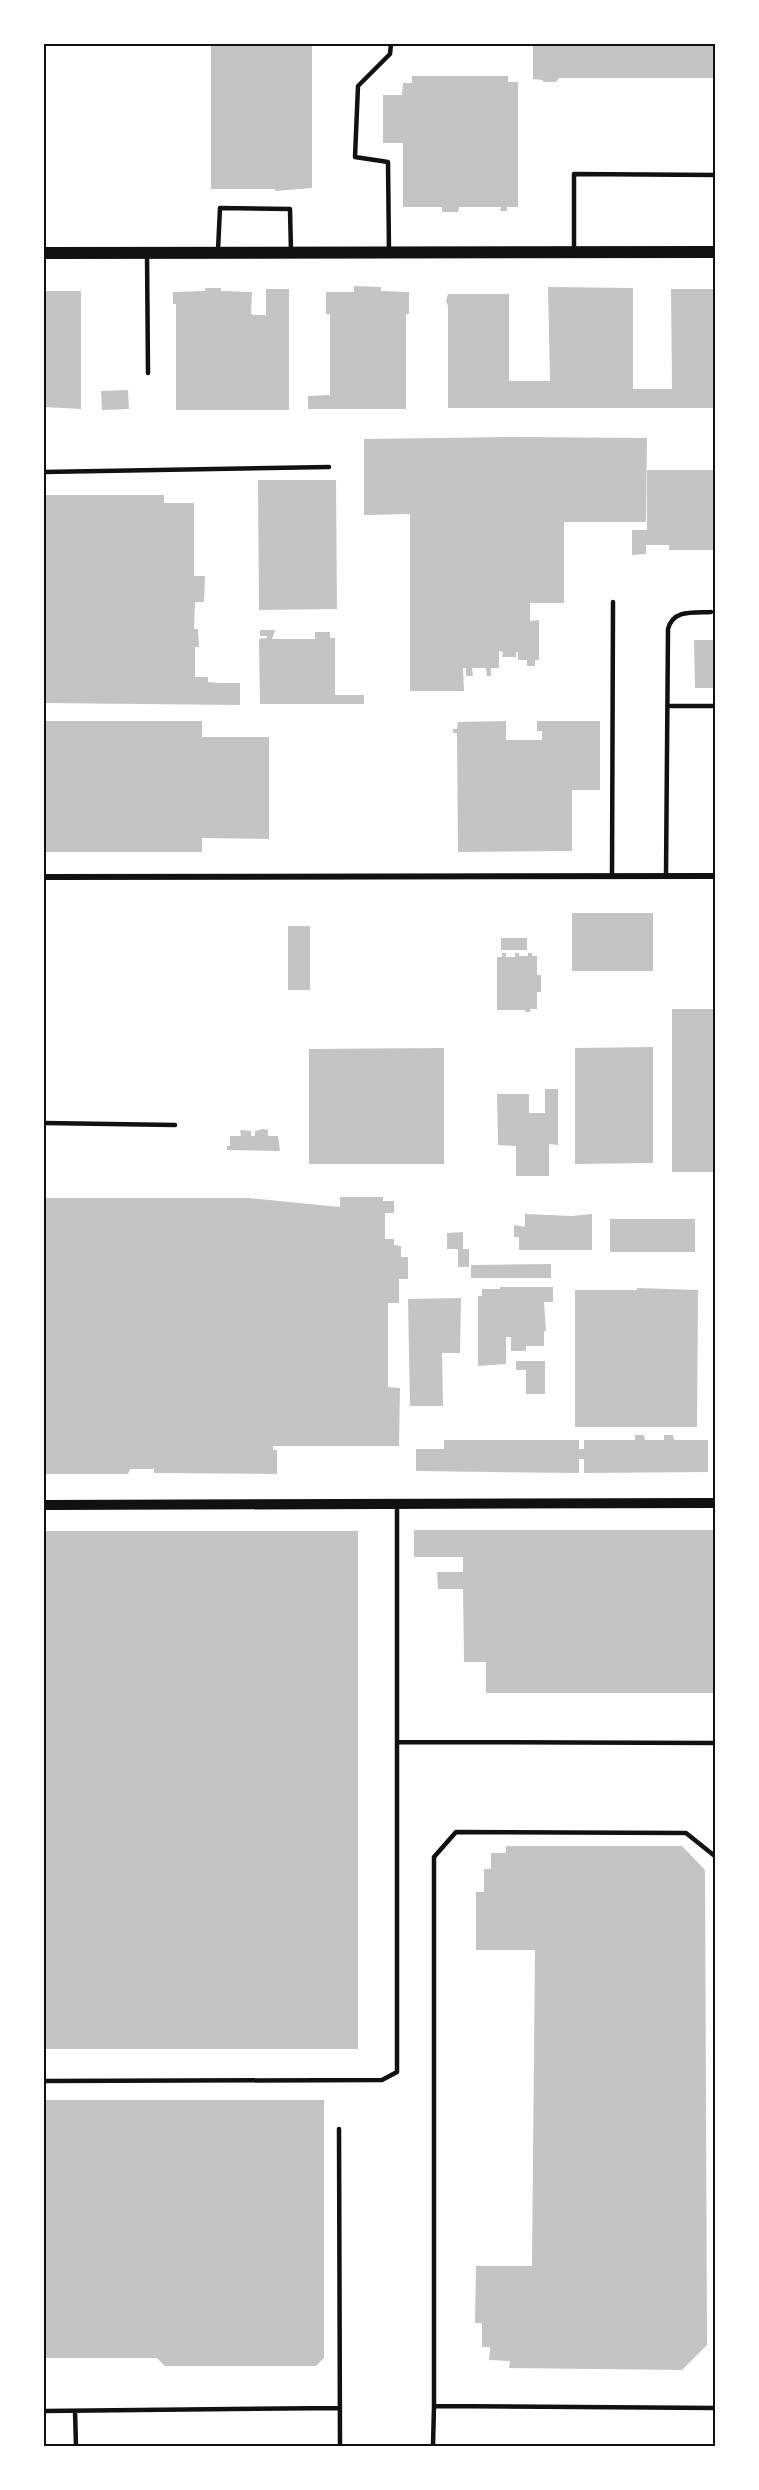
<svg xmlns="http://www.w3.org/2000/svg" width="759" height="2490" viewBox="0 0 759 2490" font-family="Rubik,sans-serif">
  <rect width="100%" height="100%" fill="#fff"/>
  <path fill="#c4c4c4" d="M211,44H312V188L275,191V189H211Z
    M533,44H716V78H559L556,82H543V80L533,79Z
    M412,76H508V82H518V207H507V211H500L501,207H459L458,212H442V207H403V143H383V95H402L403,83H412Z
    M354,286L381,287V291L409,292V314H406V409H308V396L330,395V314H326V292H354Z
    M548,287L633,288V389H672L671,289H716V408H448V306L446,301L448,294H509V381H550Z
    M205,288H221V291L252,292L251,314L254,315H266V289H289V410H176V304H173V292L205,291Z
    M44,291H81V409L44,407Z
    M128,390L129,409L102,410L101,391Z
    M511,437L647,438L646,522H564V603H530V621L539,620V660H535V666H527V660H518V652H516V657H502L503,652L499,651V668H491V676H487L486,668H472L473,676H466V668H463L464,691H410V514L364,515V439Z
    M647,470H716V550H669V545H646V554L632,555V530H647Z
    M258,480H336L337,609L259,610Z
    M44,495H164V503H194V576H205L204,602H195L194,629H198L199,647H195V677H208V682L218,683H240V705L44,703Z
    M260,630H275L272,639H315V632H330V638H335V695H364V704H260L259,639L267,638V636H260Z
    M694,640H716V688H695Z
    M44,721H202V737H269V839L202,838V852H44Z
    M506,721V740H542V731H537V721H600V790H572V851L458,852L457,733H453V729H457L458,722Z
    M572,913H653V971H572Z
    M288,926H310V990H288Z
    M501,938H527V950H501Z
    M502,953H506V957H515V953H519V956H528V953H532V956H537V975H541V992H537V1009H530V1012H525V1010H497V957H502Z
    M672,1009H716V1172H672Z
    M653,1047V1163L575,1164V1048Z
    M444,1048V1164H309V1049Z
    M545,1089H558V1145L549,1144V1176H516V1146L498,1145L497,1094H529V1113H545Z
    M263,1129L268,1130V1136H278L280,1151L227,1150V1146H230V1136H241L240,1130L251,1131V1136H255V1131Z
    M340,1197H383V1201H394V1213H385V1239H394V1245L401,1246V1257H408V1279H399V1303H388V1387L400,1388L399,1446H273V1450H277V1474L154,1473V1469H130L128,1474H44V1198H248L340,1207Z
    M525,1214L572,1216L592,1214V1250H519V1237H514V1225L525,1227Z
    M610,1219H695V1252H610Z
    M463,1232V1249H469V1267H458V1249H447V1233Z
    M551,1264V1278H471V1265Z
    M500,1287H553V1302H544L546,1331H544V1346H526V1351H511V1337H506V1364L478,1366V1296H482V1289H500Z
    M637,1288L698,1290L697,1427H575V1290H637Z
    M461,1298L460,1353H442L443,1406H410L408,1299Z
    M516,1361H545V1394H526V1370H516Z
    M635,1435H644L645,1440H664V1435H673L674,1440H708V1472L584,1473V1459H579V1473L416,1471V1449H444V1440H579V1449H584V1440H635Z
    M414,1530H716V1693H486V1662H464L463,1589H438L437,1572H463V1557H414Z
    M44,1531H358V2049H44Z
    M506,1846H682L705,1870L707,2345L682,2370L509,2368L510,2361L489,2360L490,2347H482V2323H475L476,2266H532L535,1950H476V1892H484V1869H491V1853H506Z
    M44,2100H324V2358L316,2366H165L157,2358H44Z"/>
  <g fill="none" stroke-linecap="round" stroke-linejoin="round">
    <path stroke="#111" stroke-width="4.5" d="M218,250L220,208L290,209L291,252
      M389,252L388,162L355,157L358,86L390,54L391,44
      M574,252V174L716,175
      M147,253L148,373
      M44,472L329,467
      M668,706H716
      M612,876L613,602
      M666,876L668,629C673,609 694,613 711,612
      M44,1123L175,1125
      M397,1742L716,1743
      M44,2081L382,2080L397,2072V1506
      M339,2129L340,2446
      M434,2406V1857L456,1832L686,1833L716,1857
      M44,2411L340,2408
      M75,2411L76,2446
      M433,2446L434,2406L716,2408"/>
    <path stroke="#111" stroke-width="6" d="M44,877L716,876"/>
    <path stroke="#111" stroke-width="10" d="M44,1505L716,1503"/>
    <path stroke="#111" stroke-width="12" d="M44,253L716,252"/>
  </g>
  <rect width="759" height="2490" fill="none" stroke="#ffffff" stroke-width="90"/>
  <rect x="45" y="45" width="669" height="2400" fill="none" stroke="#111" stroke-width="2"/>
</svg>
